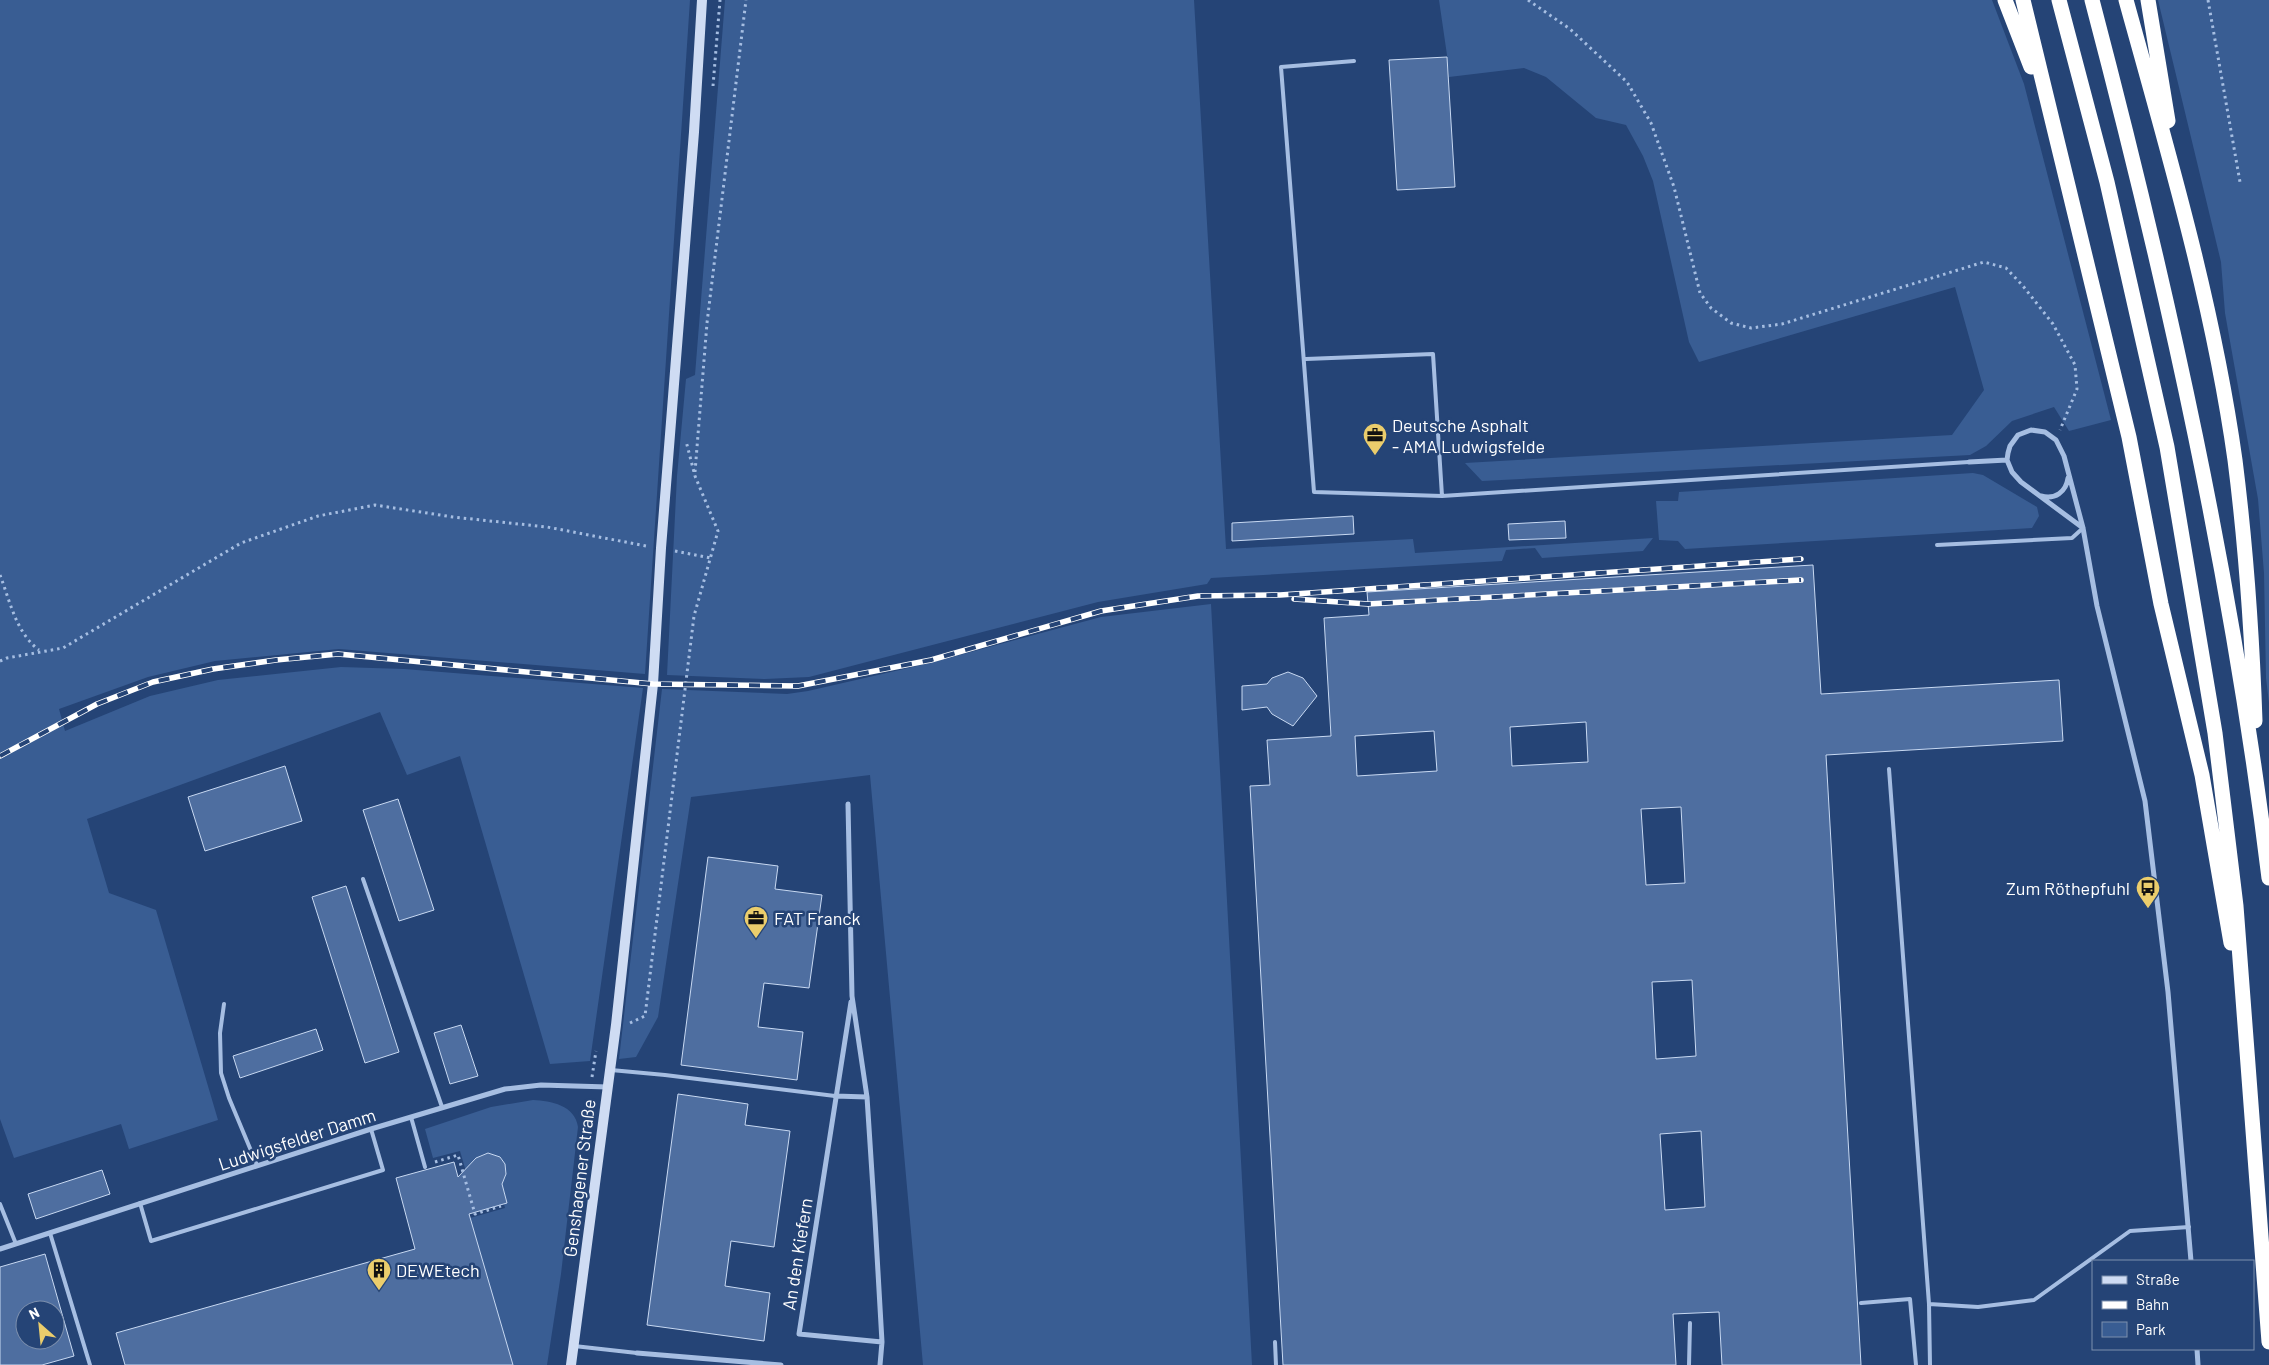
<svg xmlns="http://www.w3.org/2000/svg" width="2269" height="1365" viewBox="0 0 2269 1365" font-family="Barlow,sans-serif">
  <rect width="100%" height="100%" fill="#254476"/>
  <path fill="#395d93" d="M0,0H690L645,674L339,649L215,661L148,677L59,709L65,731L150,696L218,680L341,667L404,669L643,688L590,1061L550,1064L460,756L407,775L380,712L87,819L109,893L156,910L218,1120L129,1149L121,1124L14,1158L0,1119Z
    M725,0H1194L1226,549L1413,539L1415,553L1653,538L1643,551L1542,558L1535,548L1506,550L1502,561L1211,578L1207,584L1098,602L809,677L765,679L667,675L677,476L686,379L695,375Z
    M1439,0H1992L2024,84L2111,420L2069,431L2054,407L2012,421L1986,446L1970,455L1482,481L1465,463L1952,435L1984,390L1955,287L1699,362L1689,342L1653,181L1643,156L1626,125L1596,118L1546,77L1524,68L1449,77L1447,55Z
    M2158,0H2269V703L2266,678L2264,573L2258,499L2225,313L2221,262Z
    M1973,473L1983,475L2037,507L2039,516L2032,528L1685,549L1678,541L1659,540L1656,501H1678L1679,492Z
    M1211,604L1252,1365H923L870,775L691,797L658,1017L636,1057L619,1059L662,689L787,694L808,691L930,663L1101,617Z
    M533,1100C551,1101 575,1105 578,1127L561,1274L547,1365H513L470,1218L505,1208L504,1204L507,1203L502,1183C517,1163 488,1142 473,1162L477,1209L460,1151L433,1158L425,1129L491,1107Z"/>
  <path fill="#4e6ea0" stroke="#c8d9f2" fill-rule="evenodd" d="M1447,57L1455,187L1397,190L1389,60Z
    M1353,516L1354,534L1232,541V523Z
    M1565,521L1566,538L1509,540L1508,524Z
    M1813,565L1821,694L2059,680L2063,741L1826,755L1861,1365H1722L1719,1312L1673,1314L1676,1365H1283L1250,786L1270,785L1267,740L1331,736L1324,618L1369,615L1367,592ZM1586,722L1588,762L1512,766L1510,727ZM1434,731L1437,771L1357,776L1355,736ZM1681,807L1685,883L1646,885L1641,809ZM1692,980L1696,1056L1656,1059L1652,982ZM1701,1131L1705,1207L1665,1210L1660,1134Z
    M1288,672L1303,678L1317,696L1293,726L1272,714L1267,707L1242,710V686L1267,684L1272,678Z
    M285,766L302,821L205,851L188,797Z
    M398,799L434,910L399,921L363,810Z
    M708,857L778,866L775,889L822,895L809,988L764,983L758,1027L803,1032L797,1080L681,1065Z
    M346,886L399,1052L365,1063L312,897Z
    M461,1025L478,1076L450,1084L434,1033Z
    M316,1029L323,1050L240,1078L233,1056Z
    M678,1094L748,1104L745,1125L790,1131L774,1247L731,1241L725,1286L770,1293L764,1341L647,1325Z
    M488,1153L500,1157L505,1164L506,1174L502,1184L507,1203L469,1214L513,1365H125L116,1333L415,1249L396,1178L454,1162L458,1177L476,1158Z
    M102,1170L110,1194L36,1219L28,1194Z
    M45,1254L74,1356L42,1365H0V1267ZM25,1310H55V1340H25Z"/>
  <g fill="none" stroke-linecap="round" stroke-linejoin="round">
    <path stroke="#a6bee2" stroke-width="3" stroke-dasharray="2.5 4" stroke-linecap="butt" d="M1528,0L1570,29L1627,82L1651,123L1674,187L1700,293L1711,308L1731,323L1751,328L1782,324L1984,262L2006,268L2023,286L2053,324L2075,365L2077,389L2060,430
      M2208,0L2240,182
      M713,86L720,0
      M695,472L707,323L746,0
      M675,551L711,558
      M0,575C10,601 16,633 39,650
      M0,661L7,658L63,648L241,543L318,516L375,505L453,517L547,527L646,546
      M630,1023L645,1016L694,616L718,531L695,476L686,441
      M592,1077L596,1051
      M435,1162L458,1155L475,1214L501,1206"/>
    <path stroke="#a6bee2" stroke-width="4" d="M1354,61L1281,67L1314,492L1442,496L1969,462
      M1306,359L1433,354L1442,496
      M1937,545L2072,538L2083,528
      M1889,769L1929,1304L1930,1365
      M363,879L442,1107
      M224,1004L220,1033L221,1073L229,1098L257,1165
      M611,1070L665,1075L835,1096
      M411,1117L425,1167
      M140,1203L151,1241L383,1170L371,1129
      M0,1204L16,1244
      M50,1233L90,1365
      M1861,1303L1910,1299L1916,1365
      M1929,1304L1978,1307L2034,1300L2130,1231L2189,1227
      M1275,1342L1276,1365
      M574,1346L637,1353
      M1689,1365L1690,1323"/>
    <path stroke="#a6bee2" stroke-width="5" d="M1969,462L2007,460
      M2041,496C2055,500 2066,492 2068,478
      M2083,528L2021,482L2012,472L2007,460L2008,453L2010,446L2018,435L2031,430L2045,432L2056,440L2064,456L2083,528L2097,606L2145,801L2168,992L2191,1261
      M848,804L852,996L867,1097L875,1220L882,1342L880,1365
      M851,1002L799,1334L882,1342
      M835,1096L867,1097
      M0,1249L371,1129L505,1089L541,1085L608,1087
      M2197,1349L2198,1365
      M637,1353L781,1365"/>
    <path stroke="#cfdcf3" stroke-width="10" d="M571,1365L616,1025L653,684L661,548L694,132L702,0"/>
    <path stroke="#fff" stroke-width="15" d="M2005,0L2031,67
      M2023,0L2129,437L2161,604L2202,775L2231,943
      M2059,0L2107,182L2167,447L2215,733L2236,906L2269,1342
      M2092,0C2168,289 2233,582 2269,878
      M2126,0C2168,152 2213,303 2235,460C2246,547 2252,633 2255,721
      M2148,0L2168,121"/>
    <defs>
      <path id="rail" d="M1294,599L1368,604L1801,580
        M0,756L97,704L153,682L213,669L276,660L338,654L653,684L798,686L931,660L1101,611L1198,596L1280,595L1801,559"/>
    </defs>
    <use href="#rail" stroke="#fff" stroke-width="5.5"/>
    <use href="#rail" stroke="#254476" stroke-width="4" stroke-dasharray="11" stroke-linecap="butt"/>
  </g>
  <defs>
    <symbol id="office-pin" viewBox="-11 -11 22 30"><path d="M0 17L-7.5 6A9.5 9.5 0 1 1 7.5 6Z" fill="#ebcd6c" stroke="#254476"/><path d="M-6-3h4V-5.5h4V-3h4V5H-6ZM-1-4.5V-3h2v-1.5ZM-6 0V1H6V0Z" fill="#111"/></symbol>
    <symbol id="bus-pin" viewBox="-11 -11 22 30"><path d="M0 17L-7.5 6A9.5 9.5 0 1 1 7.5 6Z" fill="#ebcd6c" stroke="#254476"/><path d="M-5-6H5V4H4V6H2V4H-2V6H-4V4H-5ZM-3.5-4V0h7V-4ZM-3.5 1.2v1.5H-2V1.2ZM2 1.2v1.5H3.5V1.2Z" fill="#111"/></symbol>
    <symbol id="building-pin" viewBox="-11 -11 22 30"><path d="M0 17L-7.5 6A9.5 9.5 0 1 1 7.5 6Z" fill="#ebcd6c" stroke="#254476"/><path d="M-4-6H4V6H1V3H-1V6H-4ZM-2.5-4.3h1.7v1.8h-1.7ZM.8-4.3h1.7v1.8H.8ZM-2.5-1h1.7V.8h-1.7ZM.8-1h1.7V.8H.8Z" fill="#111"/></symbol>
  </defs>
  <g fill-rule="evenodd">
    <use href="#office-pin" x="1361" y="421" width="28" height="38"/>
    <use href="#bus-pin" x="2134" y="874" width="28" height="38"/>
    <use href="#office-pin" x="742" y="904" width="28" height="38"/>
    <use href="#building-pin" x="365" y="1256" width="28" height="38"/>
  </g>
  <g text-anchor="middle" dominant-baseline="central" stroke-width="5" stroke-linejoin="round" paint-order="stroke">
    <g font-size="18" fill="#fff" stroke="#254476" text-anchor="start">
      <text x="1392" y="425">Deutsche Asphalt<tspan x="1392" dy="21">- AMA Ludwigsfelde</tspan></text>
      <text x="2130" y="888" text-anchor="end">Zum Röthepfuhl</text>
      <text x="774" y="918">FAT Franck</text>
      <text x="396" y="1270">DEWEtech</text>
    </g>
    <g font-size="18" fill="#fff" stroke="#254476">
      <text transform="translate(297 1139) rotate(-18)">Ludwigsfelder Damm</text>
      <text transform="translate(579 1178) rotate(-83)">Genshagener Straße</text>
      <text transform="translate(797 1254) rotate(-81)">An den Kiefern</text>
    </g>
  </g>
  <rect x="2092" y="1260" width="162" height="90" fill="#254476" stroke="#7c8fad"/>
  <rect x="2102" y="1276" width="25" height="8" fill="#cfdcf3" stroke="#7c8fad"/>
  <text x="2136" y="1285" font-size="15" fill="#ffffff">Straße</text>
  <rect x="2102" y="1301" width="25" height="8" fill="#ffffff" stroke="#7c8fad"/>
  <text x="2136" y="1310" font-size="15" fill="#ffffff">Bahn</text>
  <rect x="2102" y="1322" width="25" height="15" fill="#395d93" stroke="#7c8fad"/>
  <text x="2136" y="1335" font-size="15" fill="#ffffff">Park</text>
  <g transform="translate(40 1325) rotate(333)"><circle r="24" fill="#254476" stroke="#7c8fad"/>
  <path d="M0-4L9 19L0 12L-9 19Z" fill="#ebcd6c"/>
  <text y="-8" font-size="14" font-weight="bold" text-anchor="middle" fill="#ffffff">N</text>
  </g>
</svg>
